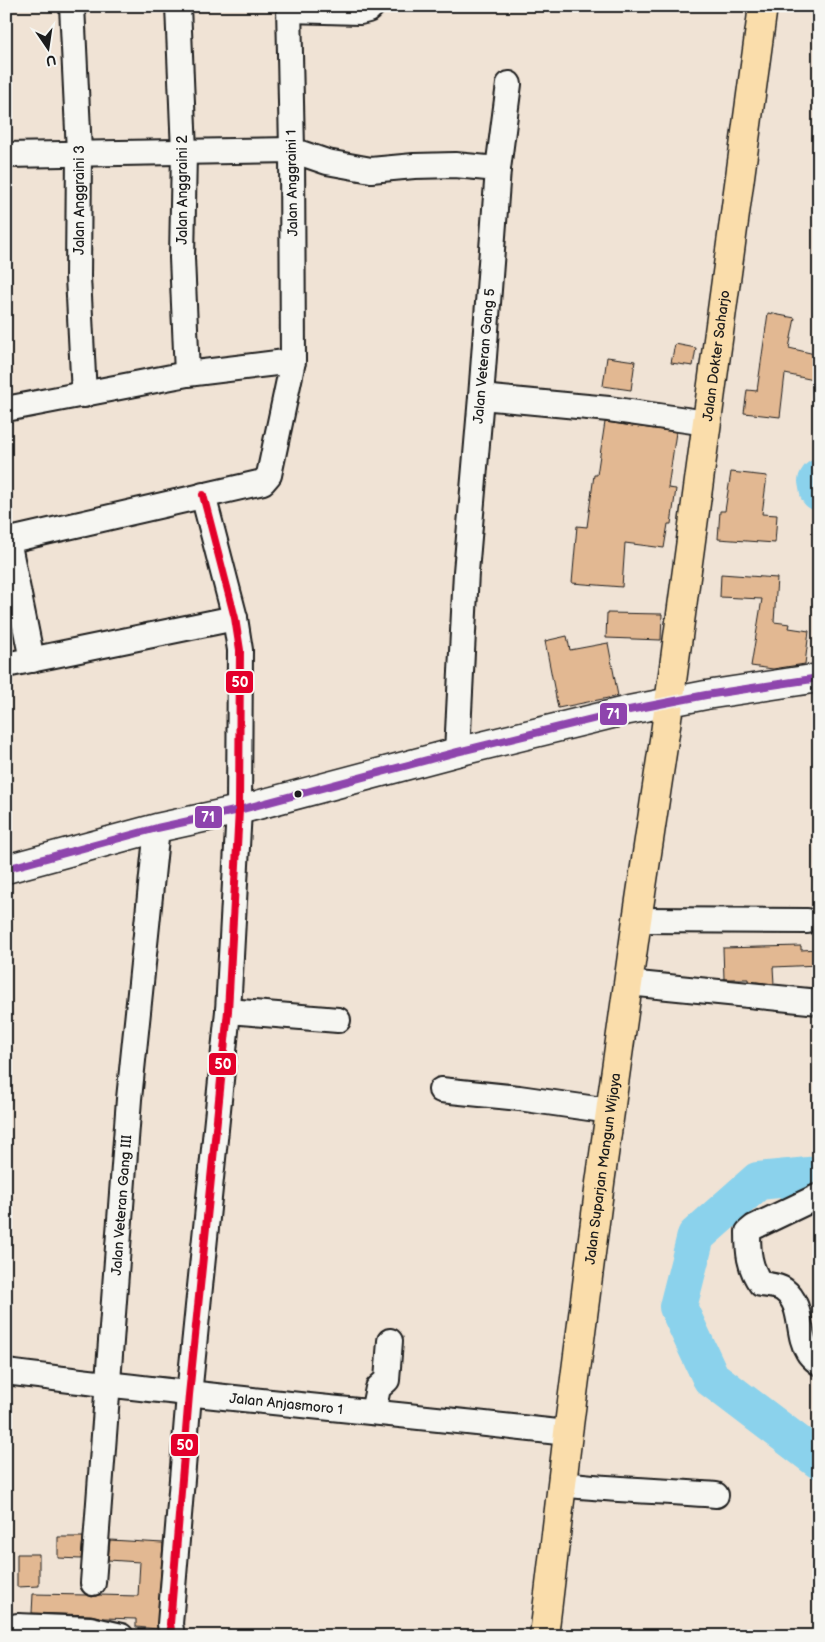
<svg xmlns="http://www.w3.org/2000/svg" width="825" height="1642" viewBox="0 0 825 1642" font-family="'Balsamiq Sans',sans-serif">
  <rect width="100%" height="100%" fill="#f0e3d5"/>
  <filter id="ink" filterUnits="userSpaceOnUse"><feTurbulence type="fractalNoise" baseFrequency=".02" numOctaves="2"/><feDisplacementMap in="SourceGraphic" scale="10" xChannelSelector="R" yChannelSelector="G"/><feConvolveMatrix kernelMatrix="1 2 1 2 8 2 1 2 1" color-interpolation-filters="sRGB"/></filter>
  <g filter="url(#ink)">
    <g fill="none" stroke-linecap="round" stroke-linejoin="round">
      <path stroke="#8bd2ec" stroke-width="38" d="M819,478L817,481L819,492
        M819,1175L758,1181L696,1236L678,1307L711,1378L819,1460"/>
    </g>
    <path fill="#e2b892" stroke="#1c1c1c" d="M768,313L795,318L789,348L819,355V381L785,374L780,417L744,413L747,390L757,391Z
      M675,344L696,348L693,366L671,363Z
      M607,357L635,361L631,390L603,386Z
      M605,422L676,432L668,488L676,489L671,524H668L664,548L625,543L622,587L572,583L577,526L587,527L594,475H597Z
      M731,472L767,476L762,514L777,515L775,543L718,539L720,511H725Z
      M721,574L777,578L774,622L790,624L789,628L809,631L805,664L773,669L751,666L762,599L720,597Z
      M607,613L662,614L661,640L606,638Z
      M567,636L570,650L608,643L618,696L558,708L545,641Z
      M801,946V950L819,949V965L773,967L774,984L748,981V979H724L723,948Z
      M58,1537H83L81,1559L58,1558Z
      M110,1540L163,1543L157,1629L136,1627V1619L104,1618L91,1615L32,1613L33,1594L87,1595L92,1597L99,1595L138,1596L140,1562L108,1560Z
      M17,1554H39V1586L17,1587Z"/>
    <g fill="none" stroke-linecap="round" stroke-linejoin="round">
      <defs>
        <g id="street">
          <path d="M72,6L79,152L78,277L84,395"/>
          <path d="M178,6L184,152L182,258L187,374"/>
          <path d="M289,10L360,12L368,10L372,6"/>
          <path d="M6,155L292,150L327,162L371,170L414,166L455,165L498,169L481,397L466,572L457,752"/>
          <path d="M498,169L509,84"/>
          <path d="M481,397L609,409L707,423"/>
          <path d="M6,409L187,374L293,361"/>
          <path d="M8,540L32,660"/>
          <path d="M6,541L263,482L269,475L293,361L292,150L289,6"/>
          <path d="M6,665L235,618"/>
          <path d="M637,920L807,921"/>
          <path d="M628,983L819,1002"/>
          <path d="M228,1011L338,1020"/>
          <path d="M441,1090L519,1098L610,1111"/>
          <path d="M819,1196L754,1227L748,1232C748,1251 749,1268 761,1284C768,1285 779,1286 784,1290C804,1305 796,1333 808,1352C810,1356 815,1360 819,1363"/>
          <path id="s1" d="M6,1372C193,1396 381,1412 568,1433"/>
          <path d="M373,1412L378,1388L387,1380L390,1341"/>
          <path d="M562,1484C613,1490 665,1491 716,1495"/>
          <path id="s2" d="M93,1583L129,1099L157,828"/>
          <path d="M6,1635L10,1630L17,1626L90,1629L121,1636"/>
          <path d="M172,1636L170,1624L189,1395L228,1011L239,810L240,650L235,618L203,495"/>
        </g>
        <path id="secondary" d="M6,869L157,828L239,810L457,752L629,710L706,695L819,678"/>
        <g id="highway">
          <path id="s3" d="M544,1636L568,1433L600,1183L637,920L665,733L763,6"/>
        </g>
      </defs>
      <use href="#street" stroke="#1c1c1c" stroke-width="28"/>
      <use href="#secondary" stroke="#1c1c1c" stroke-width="31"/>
      <use href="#highway" stroke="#1c1c1c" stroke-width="31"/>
      <use href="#street" stroke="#f6f6f2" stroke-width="24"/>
      <use href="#secondary" stroke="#f6f6f2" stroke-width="28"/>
      <use href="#highway" stroke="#faddab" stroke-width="28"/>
      <defs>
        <path id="bus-1" d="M6,869L157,828L239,810L457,752L629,710L706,695L819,678"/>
        <path id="bus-2" d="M172,1636L170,1624L189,1395L228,1011L239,810L240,650L235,618L203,495"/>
      </defs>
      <use href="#bus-1" stroke="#f6f6f2" stroke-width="11"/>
      <use href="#bus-2" stroke="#f6f6f2" stroke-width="11"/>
      <use href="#bus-1" stroke="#8e44ad" stroke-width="8"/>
      <use href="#bus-2" stroke="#e4002b" stroke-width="8"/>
    </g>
  </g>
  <circle fill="#1c1c1c" stroke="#f6f6f2" stroke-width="2" cx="298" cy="794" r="4.5"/>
  <g text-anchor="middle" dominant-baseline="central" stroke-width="4" stroke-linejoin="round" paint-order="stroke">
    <g font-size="14" fill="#1c1c1c" stroke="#f6f6f2">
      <text transform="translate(292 183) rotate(-91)">Jalan Anggraini 1</text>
      <text transform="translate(182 190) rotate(-90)">Jalan Anggraini 2</text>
      <text transform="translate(79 200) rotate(-90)">Jalan Anggraini 3</text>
      <text stroke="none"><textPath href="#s3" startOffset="1292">Jalan Dokter Saharjo</textPath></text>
      <text transform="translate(484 356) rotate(-85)">Jalan Veteran Gang 5</text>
      <text stroke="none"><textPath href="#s3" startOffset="471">Jalan Suparjan Mangun Wijaya</textPath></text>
      <text stroke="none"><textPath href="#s2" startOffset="379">Jalan Veteran Gang III</textPath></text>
      <text stroke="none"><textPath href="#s1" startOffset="282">Jalan Anjasmoro 1</textPath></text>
    </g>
  </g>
  <g stroke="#f6f6f2" stroke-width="2">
    <rect x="225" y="670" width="29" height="24" rx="5" fill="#e4002b"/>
    <rect x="599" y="702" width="29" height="24" rx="5" fill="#8e44ad"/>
    <rect x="194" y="805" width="29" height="24" rx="5" fill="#8e44ad"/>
    <rect x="208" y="1052" width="29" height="24" rx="5" fill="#e4002b"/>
    <rect x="170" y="1433" width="29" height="24" rx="5" fill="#e4002b"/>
  </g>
  <g font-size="14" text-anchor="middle" font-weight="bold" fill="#fff">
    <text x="240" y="687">50</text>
    <text x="613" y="719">71</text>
    <text x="208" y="822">71</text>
    <text x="223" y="1069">50</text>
    <text x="185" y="1450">50</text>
  </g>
  <rect width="825" height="1642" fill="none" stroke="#f6f6f2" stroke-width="25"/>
  <rect x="12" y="12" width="800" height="1617" fill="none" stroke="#1c1c1c" stroke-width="2" filter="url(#ink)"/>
  <g transform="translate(48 48) rotate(167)" stroke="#f6f6f2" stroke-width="4" paint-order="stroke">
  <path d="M0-4L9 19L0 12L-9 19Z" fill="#1c1c1c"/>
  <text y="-8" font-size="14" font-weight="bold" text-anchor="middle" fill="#1c1c1c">U</text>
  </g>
</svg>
